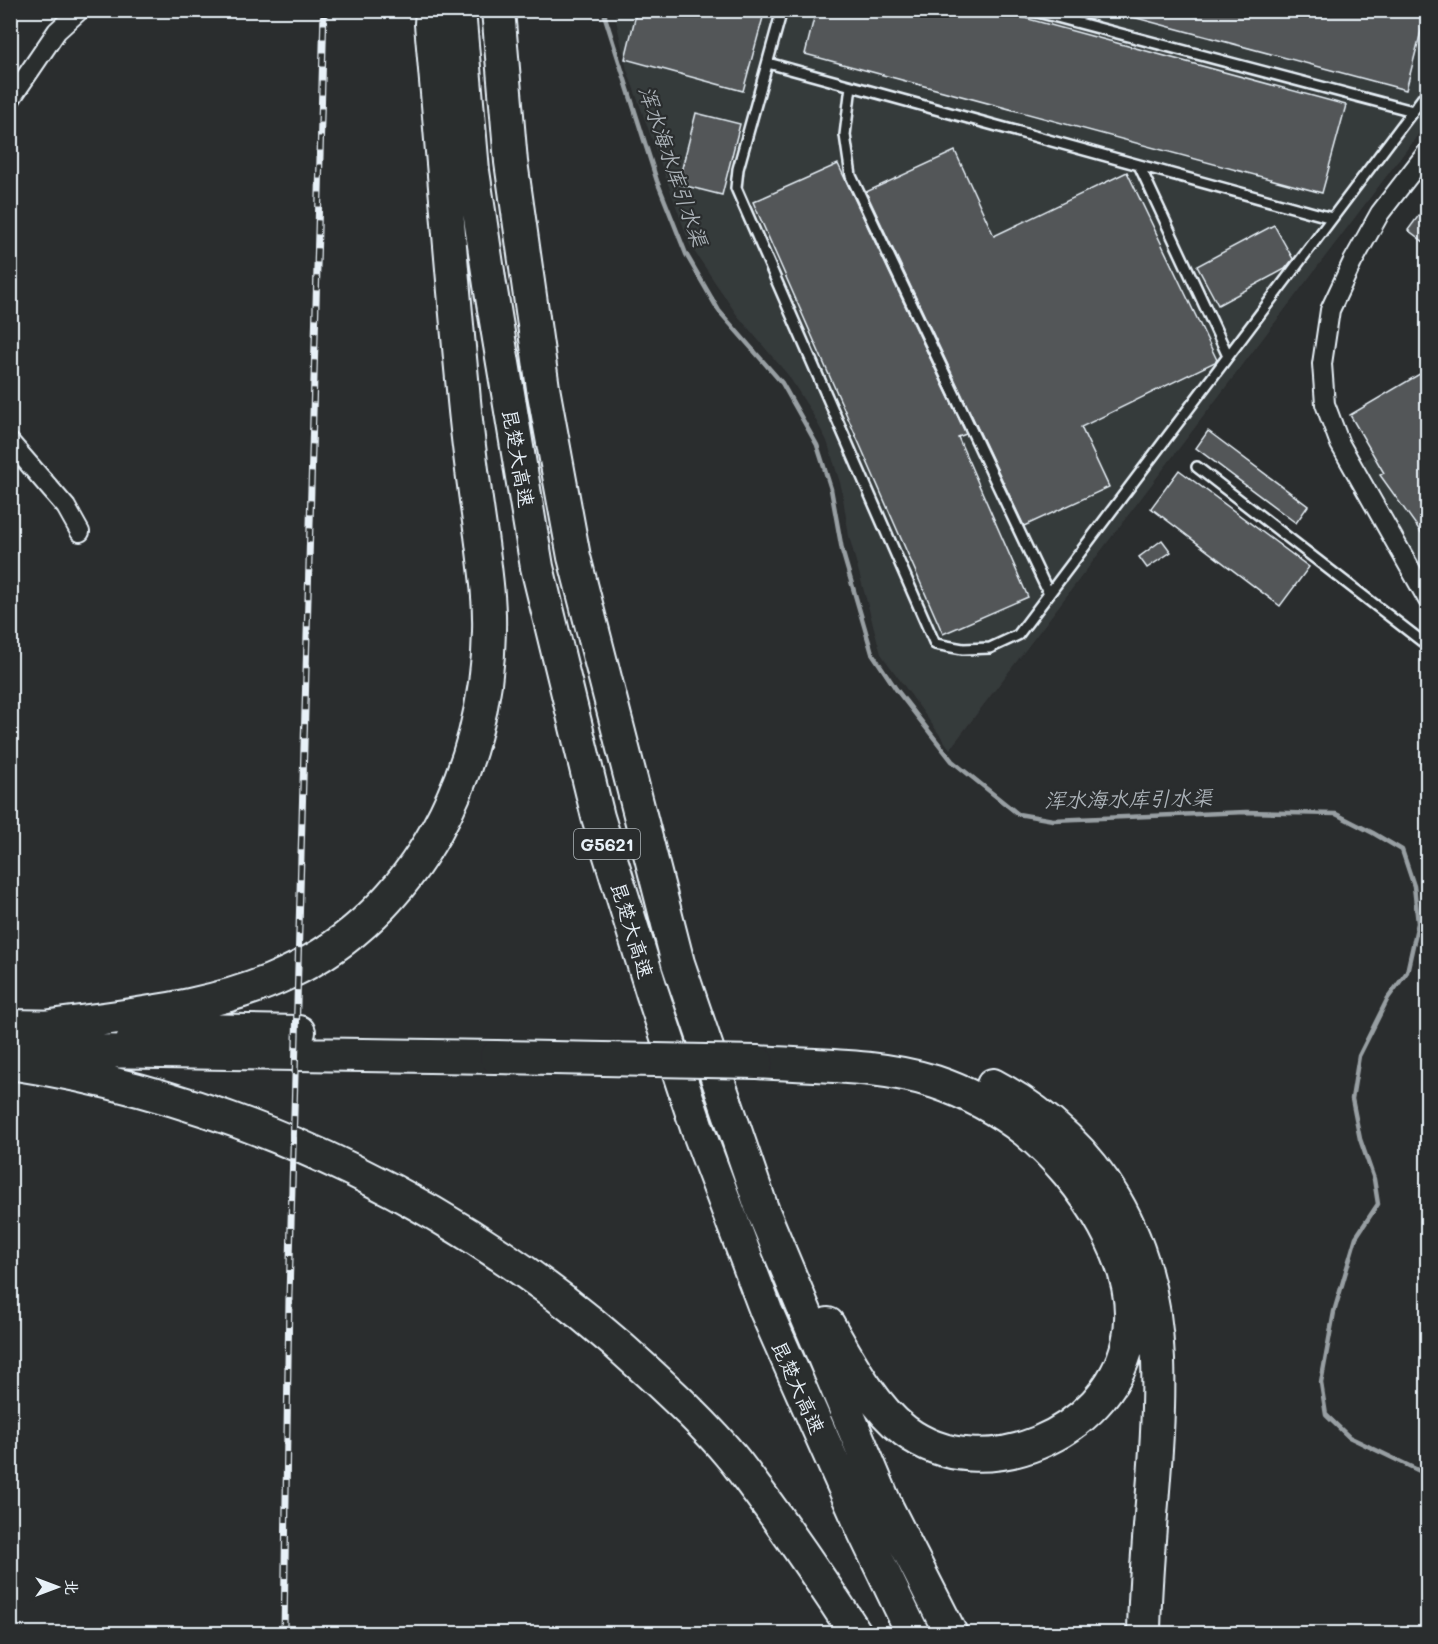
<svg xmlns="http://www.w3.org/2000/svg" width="1438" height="1644" viewBox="0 0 1438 1644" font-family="Mali,'LXGW WenKai TC',sans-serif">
  <rect width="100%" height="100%" fill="#2a2d2e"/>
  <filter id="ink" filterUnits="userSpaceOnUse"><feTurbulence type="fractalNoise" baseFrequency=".0167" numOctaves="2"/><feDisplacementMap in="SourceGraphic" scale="12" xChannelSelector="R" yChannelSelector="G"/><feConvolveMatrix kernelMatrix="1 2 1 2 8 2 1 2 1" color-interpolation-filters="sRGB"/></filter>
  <g filter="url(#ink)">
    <path fill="#363a3b" d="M614,11H1427V123L950,749L881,654L849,536L841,486L827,441L812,413L788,375L737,315L690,245L627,70Z
      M1427,419V577L1363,461Z"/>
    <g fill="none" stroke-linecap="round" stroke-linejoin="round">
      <path stroke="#989fa3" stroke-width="4.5" d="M605,10V17L657,181L686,254L719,311L782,383L817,445L831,489L842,550L872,653L896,689L952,761L1018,814L1053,820L1246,812L1336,814L1373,833L1402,850L1414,886L1418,923L1407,972L1388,998L1359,1056L1352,1099L1360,1139L1374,1179L1378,1204L1356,1237L1334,1312L1321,1383L1326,1415L1349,1437L1428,1475"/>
    </g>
    <path fill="#535759" stroke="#e8f1f8" stroke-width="1.5" d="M637,10H765L743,91L625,59Z
      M816,10H995L1346,105L1322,193L805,54Z
      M1126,10H1420L1426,12L1406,90L1125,15Z
      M696,113L740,124L722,195L678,184Z
      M955,151L994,236L1127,172L1217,360L1215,362L1081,427L1109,487L1024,526L866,192Z
      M838,164L966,434L958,437L1028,597L943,634L753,202Z
      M1428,203V245L1408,230Z
      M1274,225L1293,259L1285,269L1218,305L1197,266Z
      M1428,369V542L1380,475L1384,473L1350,415Z
      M1208,431L1308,506L1296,523L1196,448Z
      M1179,470L1309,567L1280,606L1151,508Z
      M1162,540L1171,552L1147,568L1139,557Z"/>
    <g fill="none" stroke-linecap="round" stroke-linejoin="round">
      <defs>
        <path id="lane" d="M782,10L738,169L736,188L935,644L963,649L990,648L1018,635L1428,91
          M1030,10L1413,111
          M768,63L1332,218
          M851,86L845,135L851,176L1049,594
          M1139,165L1228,356
          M1197,467L1428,646"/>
        <path id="street" d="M10,100L57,31L80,10
          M1428,151L1380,213L1352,263L1330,310L1322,364L1325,404L1340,444L1428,600
          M10,442L66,507L80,532"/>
        <path id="highway" d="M459,10L473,171L490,285L537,567L598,817L652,992L697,1128L766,1311L864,1532L913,1634
          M498,10L511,162L543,388L574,557L678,963L762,1209L887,1508L951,1634
          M10,1026L65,1027
          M45,1027C127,1015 213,1009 288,973C417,913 487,769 489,631C490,599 485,567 481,535C474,487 467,438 463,389C451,267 442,146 431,24L432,10
          M133,1029L299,1032
          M26,1050L496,1057
          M757,1062C815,1066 878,1064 935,1082C968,1093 999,1110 1026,1131C1081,1176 1146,1268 1128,1343C1107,1434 983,1489 905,1431C873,1407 848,1359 828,1324
          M10,1063C247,1099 474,1210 649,1373C677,1399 706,1426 731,1456C741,1468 750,1481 760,1494C793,1539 825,1586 856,1634
          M993,1085C1101,1143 1154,1239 1158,1360C1161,1451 1145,1542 1144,1634"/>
      </defs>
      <use href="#lane" stroke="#e8f1f8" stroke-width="14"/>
      <use href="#street" stroke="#e8f1f8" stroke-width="22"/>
      <use href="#highway" stroke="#e8f1f8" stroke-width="36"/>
      <use href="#lane" stroke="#2a2d2e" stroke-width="9"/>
      <use href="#street" stroke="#2a2d2e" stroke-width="18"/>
      <use href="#highway" stroke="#2a2d2e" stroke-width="32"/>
      <defs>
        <path id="rail" d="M284,1634L289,1297L324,10"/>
      </defs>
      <use href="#rail" stroke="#e8f1f8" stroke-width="7"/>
      <use href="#rail" stroke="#2a2d2e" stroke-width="4.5" stroke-dasharray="14" stroke-linecap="butt"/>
      <defs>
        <path id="highway-bridge" d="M496,1057L757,1062"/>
      </defs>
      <use href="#highway-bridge" stroke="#e8f1f8" stroke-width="36" stroke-linecap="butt"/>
      <use href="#highway-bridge" stroke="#2a2d2e" stroke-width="32"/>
    </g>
  </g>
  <g text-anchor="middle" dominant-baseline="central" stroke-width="4.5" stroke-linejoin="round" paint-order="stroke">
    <rect fill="#2a2d2e" stroke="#afb6bb" stroke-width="1.5" x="574" y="829" width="66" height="30" rx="4.5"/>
    <g font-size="18" font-weight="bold" fill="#e8f1f8">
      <text x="607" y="844">G5621</text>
    </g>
    <g font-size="20" fill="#e8f1f8" stroke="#2a2d2e">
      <text transform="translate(519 458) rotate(80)">昆楚大高速</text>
      <text transform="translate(633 930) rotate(73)">昆楚大高速</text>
      <text transform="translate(799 1387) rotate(66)">昆楚大高速</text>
    </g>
    <g font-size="21" font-style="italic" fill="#acb3b9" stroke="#2a2d2e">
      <text transform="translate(674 166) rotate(71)">浑水海水库引水渠</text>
      <text transform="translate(1128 798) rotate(-1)">浑水海水库引水渠</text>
    </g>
  </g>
  <rect width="1438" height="1644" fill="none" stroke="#2a2d2e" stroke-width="36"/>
  <rect x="18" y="18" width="1402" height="1608" fill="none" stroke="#e8f1f8" stroke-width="2" filter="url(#ink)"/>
  <g transform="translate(57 1587) rotate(90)" stroke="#2a2d2e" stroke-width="4.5" paint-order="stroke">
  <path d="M0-4.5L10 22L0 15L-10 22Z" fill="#e8f1f8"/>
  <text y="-9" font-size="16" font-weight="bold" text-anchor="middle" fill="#e8f1f8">北</text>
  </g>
</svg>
